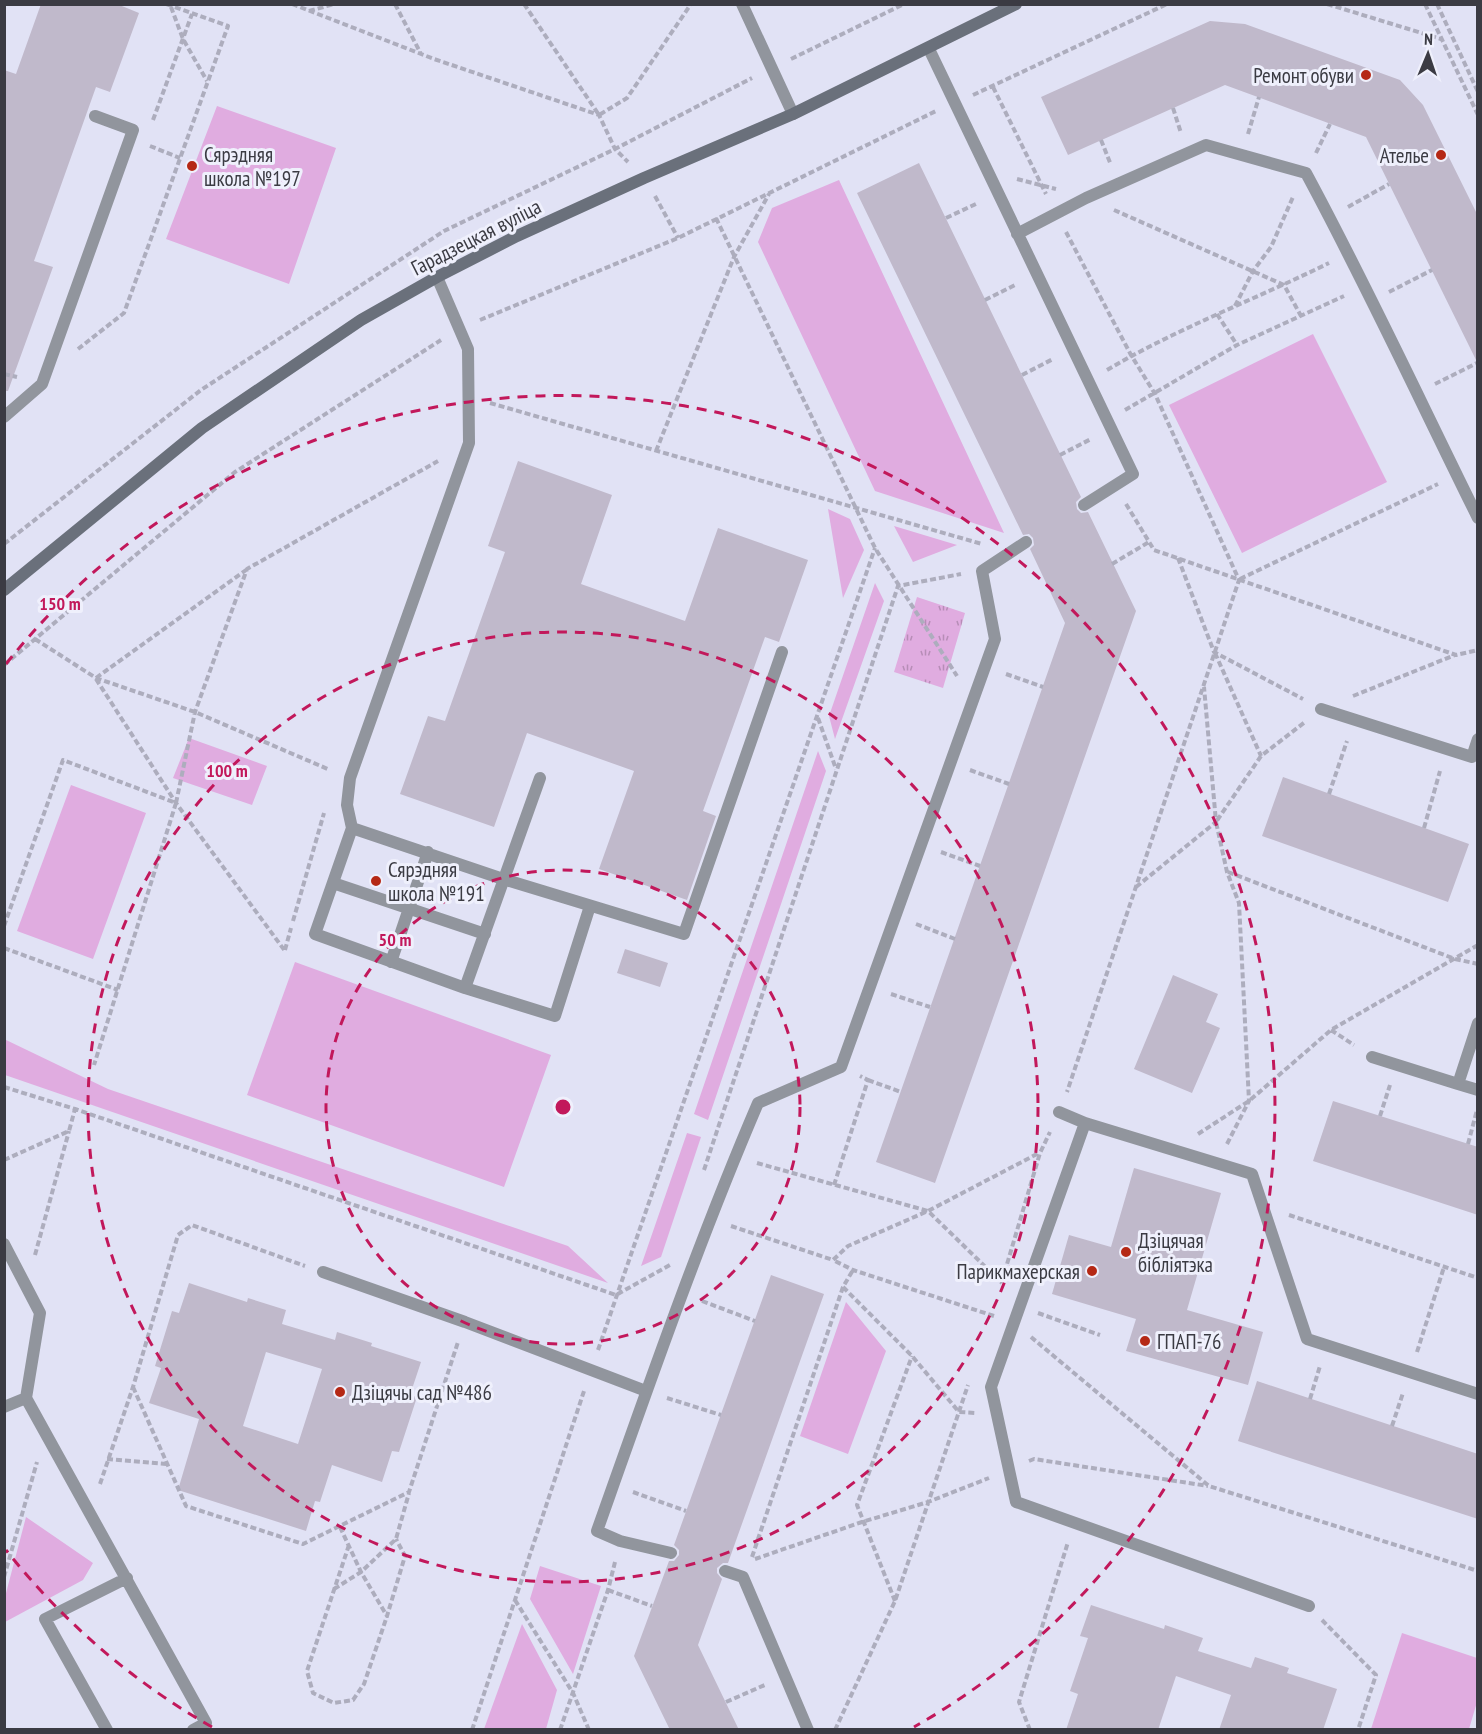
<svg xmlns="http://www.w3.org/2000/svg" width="1482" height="1734" viewBox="0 0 1482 1734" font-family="'PT Sans Narrow',sans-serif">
  <defs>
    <pattern id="park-tufts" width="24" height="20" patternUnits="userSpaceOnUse" patternTransform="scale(1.5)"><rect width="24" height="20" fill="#e0ace0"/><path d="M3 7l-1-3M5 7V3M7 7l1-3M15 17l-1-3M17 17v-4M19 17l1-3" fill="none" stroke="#b78db7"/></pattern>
  </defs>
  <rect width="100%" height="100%" fill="#e1e2f5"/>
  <path fill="#e0ace0" d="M217,106L336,148L289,284L166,239Z
    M839,180L1004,533L875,491L758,242L772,208Z
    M1313,334L1387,482L1242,553L1169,405Z
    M828,509L850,519L864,550L843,598Z
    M894,526L957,545L913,562Z
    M875,583L884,601L835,739L829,716Z
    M189,738L267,766L252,805L173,778Z
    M818,751L826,771L708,1120L694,1114Z
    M71,785L146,813L93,959L17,931Z
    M295,962L551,1055L504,1187L247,1095Z
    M4,1039L108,1089L568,1246L608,1283L5,1075Z
    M687,1133L701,1137L661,1257L641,1266Z
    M846,1302L886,1351L848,1454L800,1436Z
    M26,1517L93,1563L83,1580L5,1622V1597Z
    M540,1566L601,1586L573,1674L530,1599Z
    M522,1624L557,1690L546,1729H484Z
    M1402,1633L1477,1658V1702L1469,1729H1371Z"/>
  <path fill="url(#park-tufts)" d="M917,597L965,613L943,688L894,672Z"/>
  <path fill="#c0b9cb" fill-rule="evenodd" d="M41,4H117L139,13L110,92L96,87L34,261L53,267L8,391H4V70L16,74Z
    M1210,21L1245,24L1400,80L1423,105L1478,216V364L1366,137L1225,85L1068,155L1041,97Z
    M919,163L1081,497L1076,502L1077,509L1081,513L1088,512L1136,611L935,1183L876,1162L1065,623L1030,549L1034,545L1033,538L1029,534L1023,535L857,193Z
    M518,461L612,495L581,584L685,621L718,528L808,560L779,642L765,637L703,811L716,816L687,900L599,869L634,771L527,733L494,827L400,794L428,716L445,721L505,552L488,546Z
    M1283,777L1469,844L1448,902L1262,836Z
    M625,949L668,963L660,987L617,973Z
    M1173,975L1218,994L1206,1022L1220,1028L1192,1093L1134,1069Z
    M1333,1101L1478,1147V1215L1313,1161Z
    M1134,1168L1221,1193L1187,1310L1263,1332L1248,1385L1126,1351L1136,1319L1052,1294L1069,1235L1111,1247Z
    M771,1275L824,1294L728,1563H723L717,1568V1573L722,1579L698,1645L739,1730H670L634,1656L669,1561H674L679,1555V1550L674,1545Z
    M189,1283L247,1302L248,1298L286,1310L282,1324L335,1340L337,1332L372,1343L371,1346L421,1362L410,1395L417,1397L399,1452L392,1451L382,1482L332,1465L320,1502L315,1501L306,1531L178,1490L199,1419L149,1403L161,1368L155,1366L172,1311L179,1313ZM266,1352L322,1369L298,1444L243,1426Z
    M1257,1381L1478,1454V1519L1238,1441Z
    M1091,1605L1164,1629L1165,1625L1203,1638L1198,1651L1251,1668L1255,1657L1289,1668L1287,1673L1337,1689L1323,1730H1219L1231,1695L1176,1676L1158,1730H1066L1078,1694L1070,1691L1088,1638L1080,1636Z"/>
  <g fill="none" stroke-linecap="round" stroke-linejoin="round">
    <path stroke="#adadbd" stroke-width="4" stroke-dasharray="6 3" stroke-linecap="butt" d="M292,4L434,59L599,115L615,149L628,162
      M395,4L421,54
      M524,4L599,115L627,98L691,4
      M1327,4L1441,39
      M1425,4L1478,115
      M1437,4L1478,92
      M171,7L183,39L207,81
      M309,11L334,4
      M791,59L904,4
      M993,87L1046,194
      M973,95L1167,4
      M1173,108L1181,133
      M153,120L192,14
      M1248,134L1259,97
      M1101,140L1111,165
      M150,146L180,158
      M1316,153L1330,124
      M1017,179L1056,189
      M655,196L678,238
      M1348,207L1389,184
      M1114,210L1284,285L1301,316
      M716,218L875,548L957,676
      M946,218L978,203
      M1066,232L1131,355L1155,394L1239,580L1067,1092
      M1389,292L1432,270
      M985,300L1017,284
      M1235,306L1253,271L1271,247L1293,197
      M1217,314L1237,345
      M480,320L678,238L936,111
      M78,349L124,313L228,26L166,4
      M1107,370C1178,328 1256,299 1329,263
      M4,374L17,377
      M1022,375L1053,359
      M1435,384L1477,363
      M490,403L982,544
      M1125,410L1237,345L1344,296
      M656,451L734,257L769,194
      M1060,455L1091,439
      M1126,504L1154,550L1456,655L1478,650
      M4,544L201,390L444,231L615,149L752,78
      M1178,558L1214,652L1303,699
      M1112,564L1149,542
      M1240,579L1438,484
      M35,639L96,678L195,712L330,770
      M1215,653L1261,756
      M4,665L235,472L441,340
      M1006,674L1043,687
      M96,678L246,570
      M96,679L176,803L285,951
      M1353,696L1455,655
      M818,718L836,769
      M970,770L1009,784
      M1329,794L1347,741
      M176,803L195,712L247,569L438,461
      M1424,828L1440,771
      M941,852L980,866
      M1228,872L1455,959L1478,964
      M1136,887L1216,822L1204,687
      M293,921L324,813
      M916,924L955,939
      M4,926L63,760L176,803L94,1065
      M4,948L118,990
      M285,950L291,928
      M891,994L930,1007
      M1331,1030L1354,1045
      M868,1080L901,1092
      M4,1087L75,1109L616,1295L670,1265
      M1380,1116L1390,1085
      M1198,1134L1249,1101L1331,1030L1478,945
      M1227,1144L1249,1101L1239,903L1227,872L1216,822L1261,756L1305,722
      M1468,1144L1477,1110
      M4,1160L69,1131L75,1109
      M757,1163L928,1211L1002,1283
      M704,1170L898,586L961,574
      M834,1185L868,1080L860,1076
      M1289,1215L1478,1278
      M731,1226L833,1260
      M35,1255L69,1131
      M1002,1281L1040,1153L1050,1132
      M843,1287L912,1356L959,1412L976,1413
      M702,1301L755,1321
      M1038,1313L1100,1335
      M994,1316L853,1270L833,1260L848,1246L928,1211L1039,1153
      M1031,1337L1209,1486L1478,1571
      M598,1350L875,548
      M1417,1352L1444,1267
      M133,1387L186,1506L303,1544L409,1492L458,1342
      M667,1398L721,1415
      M1310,1399L1320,1366
      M1392,1426L1403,1393
      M107,1459L166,1464
      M1029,1461L1034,1459L1208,1486
      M100,1484L133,1387L178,1235L192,1225L305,1266
      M633,1492L686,1511
      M340,1527L361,1572L387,1616L405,1556L396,1539
      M349,1545L307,1671L313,1693L334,1703L353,1700L364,1684L387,1616
      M752,1557L843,1287L853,1270
      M755,1559L862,1522L928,1502L989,1478
      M4,1577L37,1462
      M334,1589L361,1572L396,1539L409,1493
      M608,1590L652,1606
      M515,1600L573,1693L589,1730
      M895,1601L857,1505L912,1356
      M1322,1620L1376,1675L1358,1730
      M726,1702L767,1684
      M472,1730L584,1391
      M560,1730L608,1590L615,1562
      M835,1730L895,1601L968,1385
      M1030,1730L1019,1702L1068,1542"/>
    <path stroke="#91959d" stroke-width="12" d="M742,4L793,114
      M929,49L1133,474L1084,505
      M1017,234L1086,198L1206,145L1306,173C1367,286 1421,403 1478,518
      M437,277L468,349L469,443L350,778L347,805L352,828L503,879L684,934L782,652
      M4,417L42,384L133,130L95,116
      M1321,709L1472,757L1478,739
      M352,828L315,934L465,988L555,1016L590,906
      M333,883L485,934
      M391,962L428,852
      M465,988L540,778
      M1478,1023L1458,1084L1478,1090
      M1372,1057L1458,1084
      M1059,1112L1085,1123L1252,1174L1307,1339L1478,1394
      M1085,1123L991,1387L1016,1502L1309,1606
      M4,1244L40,1313L26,1398L206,1723L193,1730
      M323,1272L465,1322L646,1391
      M4,1407L26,1398
      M671,1553L620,1541L597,1531C648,1387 698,1243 758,1103L841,1067L995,639L982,571L1026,542
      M725,1571L743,1577L808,1730
      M107,1730L45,1619L127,1578"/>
    <path stroke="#6a707b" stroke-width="12" d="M4,590L202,428L361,320L437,277L517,236L644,178L793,114L1016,4"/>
  </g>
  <g fill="none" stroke="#c2185b" stroke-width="3" stroke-dasharray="10 8">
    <circle cx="563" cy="1107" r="237"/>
    <circle cx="563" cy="1107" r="475"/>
    <path d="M212 1727A712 712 0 0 1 6 1550M6 664A712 712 0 1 1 914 1727"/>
  </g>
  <g fill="#b52815" stroke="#eff0fc" stroke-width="2">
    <circle cx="1366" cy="75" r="6"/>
    <circle cx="1441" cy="155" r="6"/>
    <circle cx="192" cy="166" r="6"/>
    <circle cx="376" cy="881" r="6"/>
    <circle cx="1126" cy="1252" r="6"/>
    <circle cx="1092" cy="1271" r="6"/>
    <circle cx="1145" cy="1341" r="6"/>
    <circle cx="340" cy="1392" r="6"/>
  </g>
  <g text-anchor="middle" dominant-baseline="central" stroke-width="6" stroke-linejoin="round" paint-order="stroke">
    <g font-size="21" fill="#3b3b43" stroke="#eff0fc" text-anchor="start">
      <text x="1354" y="75" text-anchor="end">Ремонт обуви</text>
      <text x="204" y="154">Сярэдняя<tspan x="204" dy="24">школа №197</tspan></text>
      <text x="1429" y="155" text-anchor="end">Ателье</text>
      <text x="388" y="869">Сярэдняя<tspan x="388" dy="24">школа №191</tspan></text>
      <text x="1138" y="1240">Дзіцячая<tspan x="1138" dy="24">бібліятэка</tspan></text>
      <text x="1080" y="1271" text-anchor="end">Парикмахерская</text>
      <text x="1157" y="1341">ГПАП-76</text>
      <text x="352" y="1392">Дзіцячы сад №486</text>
    </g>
    <g font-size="21" fill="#3b3b43" stroke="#eff0fc">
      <text transform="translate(476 237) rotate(-27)">Гарадзецкая вуліца</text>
    </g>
  </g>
  <circle cx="563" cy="1107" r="9" fill="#c2185b" stroke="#eff0fc" stroke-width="3"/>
  <g font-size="18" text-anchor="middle" font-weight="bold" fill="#c2185b" stroke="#eff0fc" stroke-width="6" stroke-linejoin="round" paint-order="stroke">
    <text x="60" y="610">150 m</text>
    <text x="227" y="777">100 m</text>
    <text x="395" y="946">50 m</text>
  </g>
  <rect width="1482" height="1734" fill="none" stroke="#3b3b43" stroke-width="12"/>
  <g transform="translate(1428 54) rotate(2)" stroke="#eff0fc" stroke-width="4.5" paint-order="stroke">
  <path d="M0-4.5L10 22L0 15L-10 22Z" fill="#3b3b43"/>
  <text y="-9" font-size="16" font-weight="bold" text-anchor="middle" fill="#3b3b43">N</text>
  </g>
</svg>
